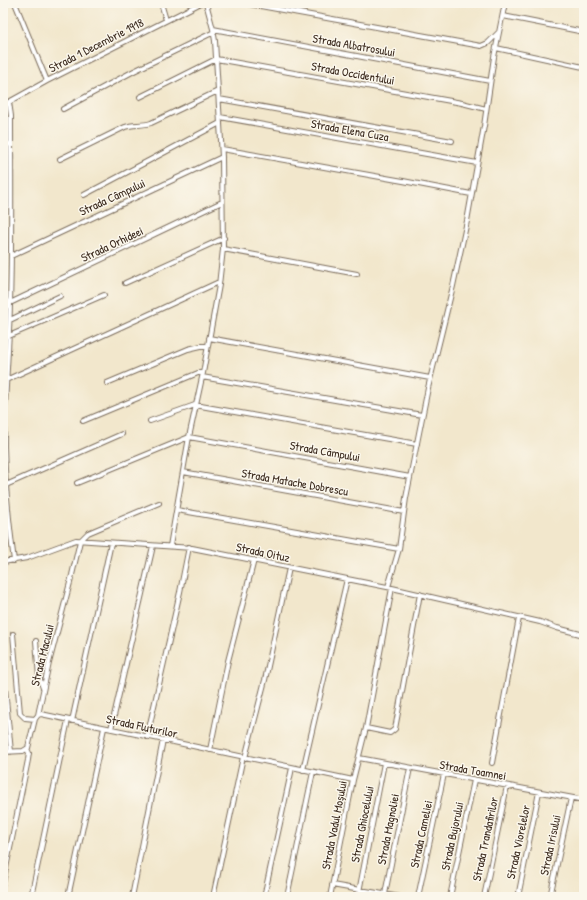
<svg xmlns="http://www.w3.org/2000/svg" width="587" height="900" viewBox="0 0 587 900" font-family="'Patrick Hand',sans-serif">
  <rect width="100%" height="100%" fill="#fbf7ec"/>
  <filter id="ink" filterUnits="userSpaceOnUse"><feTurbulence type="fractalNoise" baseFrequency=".025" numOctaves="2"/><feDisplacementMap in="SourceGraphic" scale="8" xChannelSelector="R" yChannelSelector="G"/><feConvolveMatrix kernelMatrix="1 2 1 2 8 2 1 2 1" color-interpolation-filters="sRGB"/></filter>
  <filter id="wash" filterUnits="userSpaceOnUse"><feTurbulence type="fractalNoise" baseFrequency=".012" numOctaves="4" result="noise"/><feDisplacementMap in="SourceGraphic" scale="16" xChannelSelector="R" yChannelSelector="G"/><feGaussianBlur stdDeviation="0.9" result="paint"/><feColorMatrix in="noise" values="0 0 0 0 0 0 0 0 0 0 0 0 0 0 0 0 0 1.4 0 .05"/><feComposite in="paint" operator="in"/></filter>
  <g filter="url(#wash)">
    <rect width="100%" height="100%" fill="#f2e7cc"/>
  </g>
  <g filter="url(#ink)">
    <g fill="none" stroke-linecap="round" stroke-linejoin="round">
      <defs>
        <path id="street" d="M15,3L47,81
          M161,3L166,20
          M244,3L481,46L488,43L499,32
          M503,16L584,32
          M213,29L490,81
          M496,48L583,67
          M140,97L216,59L462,103L486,109
          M219,99L452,141
          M9,102L11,116C11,179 12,241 10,304C9,351 4,398 4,446C5,484 9,523 14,561
          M3,107L9,102L47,81L201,3
          M63,109L134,71L214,32
          M220,117L477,163
          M3,147L11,143
          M222,149L403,181L471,194
          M60,159L125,127C133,124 142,126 151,123L218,91
          M84,195L220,123
          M223,249L357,274
          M11,256L222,157
          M125,283L224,238
          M10,303L222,202
          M10,320L60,296
          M9,336L104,295
          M209,338L430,378
          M202,377L422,415
          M6,380L219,282
          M107,383L188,349L201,346H208
          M83,421L198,373H203
          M150,421L195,405L417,444
          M183,472L404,512
          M77,483L189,437L410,477
          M6,485L122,434
          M177,510L399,549
          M170,546L189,437L203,373L219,285L223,249L222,157L215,41L213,29L206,3
          M3,562L27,558L76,540L192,548L392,588L540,622L557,628L584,635
          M388,587L399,549L406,498L428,388L453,286L467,221L484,126L494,57L505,3
          M13,634L20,713L25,718L35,719
          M36,641L39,677L43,688
          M3,667L11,752
          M38,715L41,714L353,780
          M72,721L111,543
          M366,728L390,733L395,729L420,594
          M111,729L153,546
          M147,737L180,592L189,547
          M210,750L228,661L254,560
          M3,752L23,751L28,748L35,719L38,715L49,663L72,575L80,541L88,533L159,503
          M245,758L265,680L289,568
          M359,758L584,800
          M492,763L519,618
          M303,770L347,579
          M3,883L28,760L29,753L27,749
          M332,885L400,897
          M385,894L410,768
          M31,897L68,720
          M68,897L104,728
          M132,897L163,740
          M213,897L243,757
          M264,897L292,768
          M287,897L313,772
          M330,897L353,780L366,728L392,588
          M358,897L384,763
          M418,897L444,774
          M450,897L474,780
          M484,897L507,786
          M518,897L539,792
          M550,897L571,798"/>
      </defs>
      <use href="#street" stroke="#7b6c5b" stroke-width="6"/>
      <use href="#street" stroke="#fff" stroke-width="4"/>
    </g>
  </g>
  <g text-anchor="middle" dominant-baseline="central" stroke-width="3" stroke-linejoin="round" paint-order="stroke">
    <g font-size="12" fill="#3b2a1e" stroke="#fbf7ec">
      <text transform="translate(96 45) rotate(-27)">Strada 1 Decembrie 1918</text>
      <text transform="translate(354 45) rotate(10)">Strada Albatrosului</text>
      <text transform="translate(353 73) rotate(10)">Strada Occidentului</text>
      <text transform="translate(350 130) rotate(10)">Strada Elena Cuza</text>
      <text transform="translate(112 197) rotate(-25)">Strada Câmpului</text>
      <text transform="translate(112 244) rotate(-25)">Strada Orhideei</text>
      <text transform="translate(325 451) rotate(10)">Strada Câmpului</text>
      <text transform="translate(295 482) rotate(10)">Strada Matache Dobrescu</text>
      <text transform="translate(263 552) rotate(12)">Strada Oituz</text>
      <text transform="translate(42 655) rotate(-76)">Strada Macului</text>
      <text transform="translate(142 726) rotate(12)">Strada Fluturilor</text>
      <text transform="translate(473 770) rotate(10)">Strada Toamnei</text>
      <text transform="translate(362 824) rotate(-79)">Strada Ghiocelului</text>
      <text transform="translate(334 825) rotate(-79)">Strada Vadul Moșului</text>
      <text transform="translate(388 829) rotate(-79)">Strada Magnoliei</text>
      <text transform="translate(421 834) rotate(-78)">Strada Cameliei</text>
      <text transform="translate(452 836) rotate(-78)">Strada Bujorului</text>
      <text transform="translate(485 839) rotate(-78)">Strada Trandafirilor</text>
      <text transform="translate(518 842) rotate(-78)">Strada Viorelelor</text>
      <text transform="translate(550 845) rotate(-78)">Strada Irisului</text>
    </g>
  </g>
  <rect width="587" height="900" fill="none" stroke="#fbf7ec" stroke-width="16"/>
</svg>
